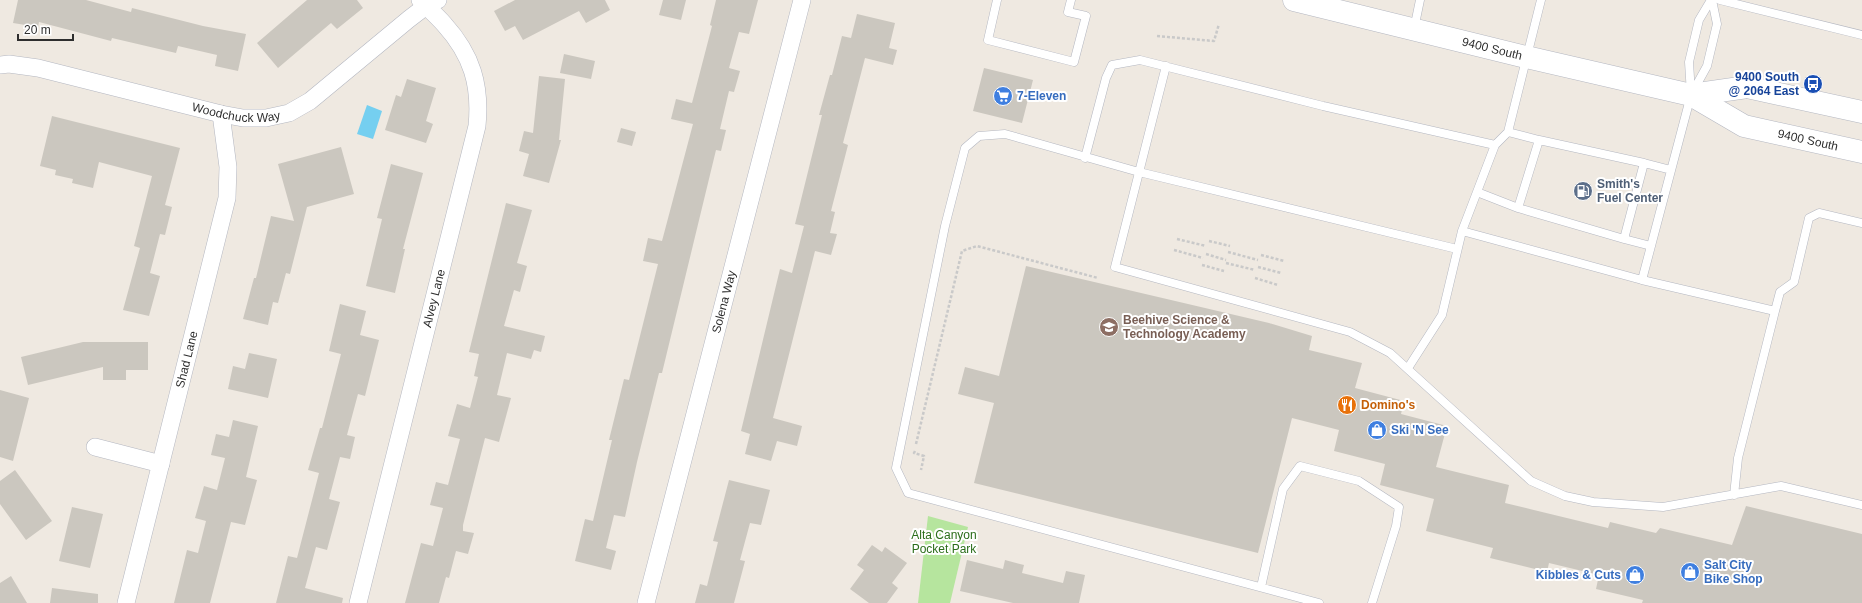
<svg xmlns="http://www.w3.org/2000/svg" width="1862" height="603" viewBox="0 0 1862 603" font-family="Helvetica,sans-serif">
  <rect width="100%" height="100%" fill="#efe9e1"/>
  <path fill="#b6e59e" d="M928,516L968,527L950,603H918Z"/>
  <path fill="#75cff0" d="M367,105L382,111L373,139L357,134Z"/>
  <path fill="#cbc7bf" d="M18,0H86L131,12L132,8L203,26L246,34L238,71L215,66L217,55L178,46L176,53L112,38L111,41L39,22L38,27L13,23Z
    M307,0H357L363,8L337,29L331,23L278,68L257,43Z
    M515,0H605L610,10L586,23L579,11L523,40L515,26L505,31L494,11Z
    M663,0H686L681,20L659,15Z
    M716,0H758L749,34L739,32L729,68L740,71L734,92L729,91L720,129L726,130L721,151L716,150L662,373H659L637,462L625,517L614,515L606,548L616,551L611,570L575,561L585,519L593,521L612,440H609L624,379L629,380L658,264L643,261L648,238L662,241L693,124L671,119L676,99L692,103L712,26L710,25Z
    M857,14L895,23L889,48L897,50L893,65L865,58L843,143L848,145L831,211L835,212L830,233L837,234L831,255L815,251L773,418L802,426L797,446L777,441L771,461L745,454L750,434L741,431L780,269L792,273L804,226L795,224L822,115H819L830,75H832L842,36L851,38Z
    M564,54L595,61L591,79L560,73Z
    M984,68L1033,80L1022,123L973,111Z
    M539,76L565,79L559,140H561L549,183L523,176L529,154L519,151L524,131L533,133Z
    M407,79L436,88L426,121L433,124L426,143L385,130L396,95L401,97Z
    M52,116L180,148L165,205L172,207L165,235L160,234L150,273L160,276L149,316L123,310L140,248L134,246L152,176L99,162L93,188L72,183L73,179L55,175L56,170L40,166Z
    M621,128L636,132L632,146L617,142Z
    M341,147L354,194L307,207L290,274L286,273L278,303L273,302L268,325L243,319L254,278H256L271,216L294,221L278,164Z
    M391,164L423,173L403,249H405L395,293L366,286L382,219L377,218Z
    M506,203L532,210L517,263L527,266L520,292L514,290L504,326L545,336L541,352L534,350L531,359L507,353L497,395L511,398L499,442L485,438L463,525V531L474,533L468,554L456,551L449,578L446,577L439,603H405L421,543L433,546L443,508L430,505L436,482L448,485L460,439L448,436L457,404L470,408L478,377L474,376L479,354L469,352Z
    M1026,266L1269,323L1312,336L1309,350L1362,363L1355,388L1404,401L1401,414L1447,426L1436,467L1509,485L1505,503L1608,528L1610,522L1656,533L1660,528L1732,545L1746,506L1862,534V603H1642L1643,600L1596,589L1599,575L1549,563L1547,572L1490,558L1493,548L1426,531L1434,499L1380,485L1385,464L1334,451L1339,430L1292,418L1258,553L974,483L994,403L958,394L965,367L999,376Z
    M340,304L366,311L360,335L379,340L365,396L358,394L347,435L355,437L350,459L340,457L329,499L340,502L327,550L316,547L305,588L343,598L342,603H276L288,556L297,558L319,473L308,470L320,428H322L341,354L329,351Z
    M83,342H148V370H126V380H103V367L28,385L21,357Z
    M249,353L277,359L268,398L228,389L233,366L245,369Z
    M0,390L29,398L13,461L0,457Z
    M233,420L258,426L246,477L257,480L245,525L231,522L210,603H174L187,550L198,553L206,521L195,518L204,486L217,490L225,458L211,455L216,434L229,437Z
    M15,470L52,521L26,540L0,504V481Z
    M729,480L770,490L761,525L750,523L740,560L745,561L734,603H695L700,584L707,586L718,542L713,541Z
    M72,507L103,514L90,568L59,561Z
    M872,545L882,552L885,547L907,563L892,583L898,588L887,603H869L850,589L864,570L857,565Z
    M967,560L1003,569L1005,560L1024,565L1022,573L1063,583L1066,571L1085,575L1079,603H1013L960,591Z
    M11,576L27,603H0V583Z
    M52,588L98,594V603H50Z"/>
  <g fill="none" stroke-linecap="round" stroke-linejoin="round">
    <defs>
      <path id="service" d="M997,0L988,40L1074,62L1086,16L1068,12L1071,0
        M1720,0L1862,35
        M1414,29L1420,0
        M1166,66L1115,267L1350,332L1390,353L1531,481L1565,496L1593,502L1663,507L1781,486L1862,505
        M1691,94L1689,62L1699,20L1711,0
        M1539,140L1644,163
        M1085,158L1106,78L1112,65L1140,60L1323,106L1495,145
        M1477,192L1518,208L1539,140L1508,132
        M1518,208L1624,239
        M1462,231L1642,280L1691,95L1707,66L1717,24L1712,0
        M1651,246L1624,239L1644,163L1671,170
        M1642,280L1775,311L1738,458L1734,495
        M1775,311L1780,292L1794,282L1809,218L1819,213L1862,223
        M1408,368L1442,315L1462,231L1495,145L1508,132L1541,0
        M1261,587L1283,489L1300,466L1359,481L1399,507L1396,526L1372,603
        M1319,603L908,493L896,468L945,226L965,148L979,136L1005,134L1139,172L1457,249"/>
      <g id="minor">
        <path id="s1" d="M0,65L9,64L38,68L221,114L243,118H266L289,113L310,101L409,19L426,6L438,0"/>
        <path d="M95,447L161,464"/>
        <path id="s2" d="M126,603L227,198L228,167L221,114"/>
        <path id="s3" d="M358,603L477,126C481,85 472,55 444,24C437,16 428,8 420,0"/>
        <path id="s4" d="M646,603L802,0"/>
      </g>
      <g id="secondary">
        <path id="s5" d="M1294,0L1526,57L1691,95L1744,126L1862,152"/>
        <path d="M1691,95L1747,87L1862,112"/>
      </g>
    </defs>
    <use href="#service" stroke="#b4b7c1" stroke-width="9"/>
    <use href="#minor" stroke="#b4b7c1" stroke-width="18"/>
    <use href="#secondary" stroke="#b4b7c1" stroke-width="23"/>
    <path stroke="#c9c9c9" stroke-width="2.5" stroke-dasharray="3 2" stroke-linecap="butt" d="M1157,36L1214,41L1219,24
      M1177,239L1206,246
      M1209,241L1230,246
      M1174,250L1203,258
      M1228,252L1258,260
      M1206,254L1226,260
      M1261,255L1284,261
      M1226,263L1255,270
      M1202,265L1224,271
      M1258,267L1281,273
      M1255,278L1278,285
      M916,444L962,251L977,246L1098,278
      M915,451L914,453L924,456L921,470"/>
    <use href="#service" stroke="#fff" stroke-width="8"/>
    <use href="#minor" stroke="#fff" stroke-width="17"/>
    <use href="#secondary" stroke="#fff" stroke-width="22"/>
  </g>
  <defs>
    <symbol id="bus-disc" viewBox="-11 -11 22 22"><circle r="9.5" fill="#1a4fb4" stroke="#fff"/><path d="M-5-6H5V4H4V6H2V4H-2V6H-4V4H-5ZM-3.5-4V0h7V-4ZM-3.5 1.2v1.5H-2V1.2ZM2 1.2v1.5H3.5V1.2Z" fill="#fff"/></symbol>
    <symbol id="supermarket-disc" viewBox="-11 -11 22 22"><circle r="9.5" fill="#3f7fe0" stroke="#fff"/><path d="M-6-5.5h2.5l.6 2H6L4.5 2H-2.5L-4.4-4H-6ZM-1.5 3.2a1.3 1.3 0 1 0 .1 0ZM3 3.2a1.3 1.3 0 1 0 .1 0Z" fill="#fff"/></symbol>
    <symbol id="fuel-disc" viewBox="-11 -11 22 22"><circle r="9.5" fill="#5c6f8a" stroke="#fff"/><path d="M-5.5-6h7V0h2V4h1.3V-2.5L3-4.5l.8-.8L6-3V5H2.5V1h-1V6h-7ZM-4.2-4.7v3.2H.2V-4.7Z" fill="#fff"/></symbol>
    <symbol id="school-disc" viewBox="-11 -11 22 22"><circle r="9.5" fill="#8d6e63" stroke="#fff"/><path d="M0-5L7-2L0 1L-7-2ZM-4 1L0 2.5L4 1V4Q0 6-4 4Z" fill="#fff"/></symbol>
    <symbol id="restaurant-disc" viewBox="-11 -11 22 22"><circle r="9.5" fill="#e8710a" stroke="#fff"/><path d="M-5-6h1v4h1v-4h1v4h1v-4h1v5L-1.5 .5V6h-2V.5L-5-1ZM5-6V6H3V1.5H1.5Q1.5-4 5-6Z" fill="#fff"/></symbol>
    <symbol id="shop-disc" viewBox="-11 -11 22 22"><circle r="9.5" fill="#3f7fe0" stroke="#fff"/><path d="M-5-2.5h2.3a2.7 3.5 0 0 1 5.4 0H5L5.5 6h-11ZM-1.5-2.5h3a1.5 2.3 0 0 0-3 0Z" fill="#fff"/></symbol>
  </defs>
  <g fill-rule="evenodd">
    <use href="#bus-disc" x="1802" y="73" width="22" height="22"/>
    <use href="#supermarket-disc" x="992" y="85" width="22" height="22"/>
    <use href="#fuel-disc" x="1572" y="180" width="22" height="22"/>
    <use href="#school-disc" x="1098" y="316" width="22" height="22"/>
    <use href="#restaurant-disc" x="1336" y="394" width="22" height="22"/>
    <use href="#shop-disc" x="1366" y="419" width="22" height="22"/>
    <use href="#shop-disc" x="1679" y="561" width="22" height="22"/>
    <use href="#shop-disc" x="1624" y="564" width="22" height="22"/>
  </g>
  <g text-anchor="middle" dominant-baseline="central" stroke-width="4" stroke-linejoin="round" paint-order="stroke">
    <g font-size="12" fill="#2e2e2e" stroke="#fff">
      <text stroke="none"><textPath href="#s5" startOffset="204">9400 South</textPath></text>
      <text stroke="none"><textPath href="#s1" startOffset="242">Woodchuck Way</textPath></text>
      <text stroke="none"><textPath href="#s5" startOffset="535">9400 South</textPath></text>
      <text stroke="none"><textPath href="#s3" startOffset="314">Alvey Lane</textPath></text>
      <text stroke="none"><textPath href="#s4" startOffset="311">Solena Way</textPath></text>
      <text stroke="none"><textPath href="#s2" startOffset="251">Shad Lane</textPath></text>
    </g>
    <g font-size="12" font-weight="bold" fill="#164399" stroke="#fff" text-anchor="end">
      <text x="1799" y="77">9400 South<tspan x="1799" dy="14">@ 2064 East</tspan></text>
    </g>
    <g font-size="12" font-weight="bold" fill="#366cbe" stroke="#fff" text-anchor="start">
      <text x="1017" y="96">7-Eleven</text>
      <text x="1391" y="430">Ski 'N See</text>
      <text x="1704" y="565">Salt City<tspan x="1704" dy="14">Bike Shop</tspan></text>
      <text x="1621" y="575" text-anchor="end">Kibbles &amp; Cuts</text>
    </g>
    <g font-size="12" font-weight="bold" fill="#4e5e75" stroke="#fff" text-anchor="start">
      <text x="1597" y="184">Smith's<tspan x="1597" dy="14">Fuel Center</tspan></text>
    </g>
    <g font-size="12" font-weight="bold" fill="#785e54" stroke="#fff" text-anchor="start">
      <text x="1123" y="320">Beehive Science &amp;<tspan x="1123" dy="14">Technology Academy</tspan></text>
    </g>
    <g font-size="12" font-weight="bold" fill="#c56008" stroke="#fff" text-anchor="start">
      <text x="1361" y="405">Domino's</text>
    </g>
    <g font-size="12" fill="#2c6e1b" stroke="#fff">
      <text x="944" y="535">Alta Canyon<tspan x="944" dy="14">Pocket Park</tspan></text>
    </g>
  </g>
  <path d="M18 34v6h55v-6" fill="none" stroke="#2e2e2e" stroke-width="2"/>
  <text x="24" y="34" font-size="12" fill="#2e2e2e" stroke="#ffffff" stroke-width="3" paint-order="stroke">20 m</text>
</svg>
